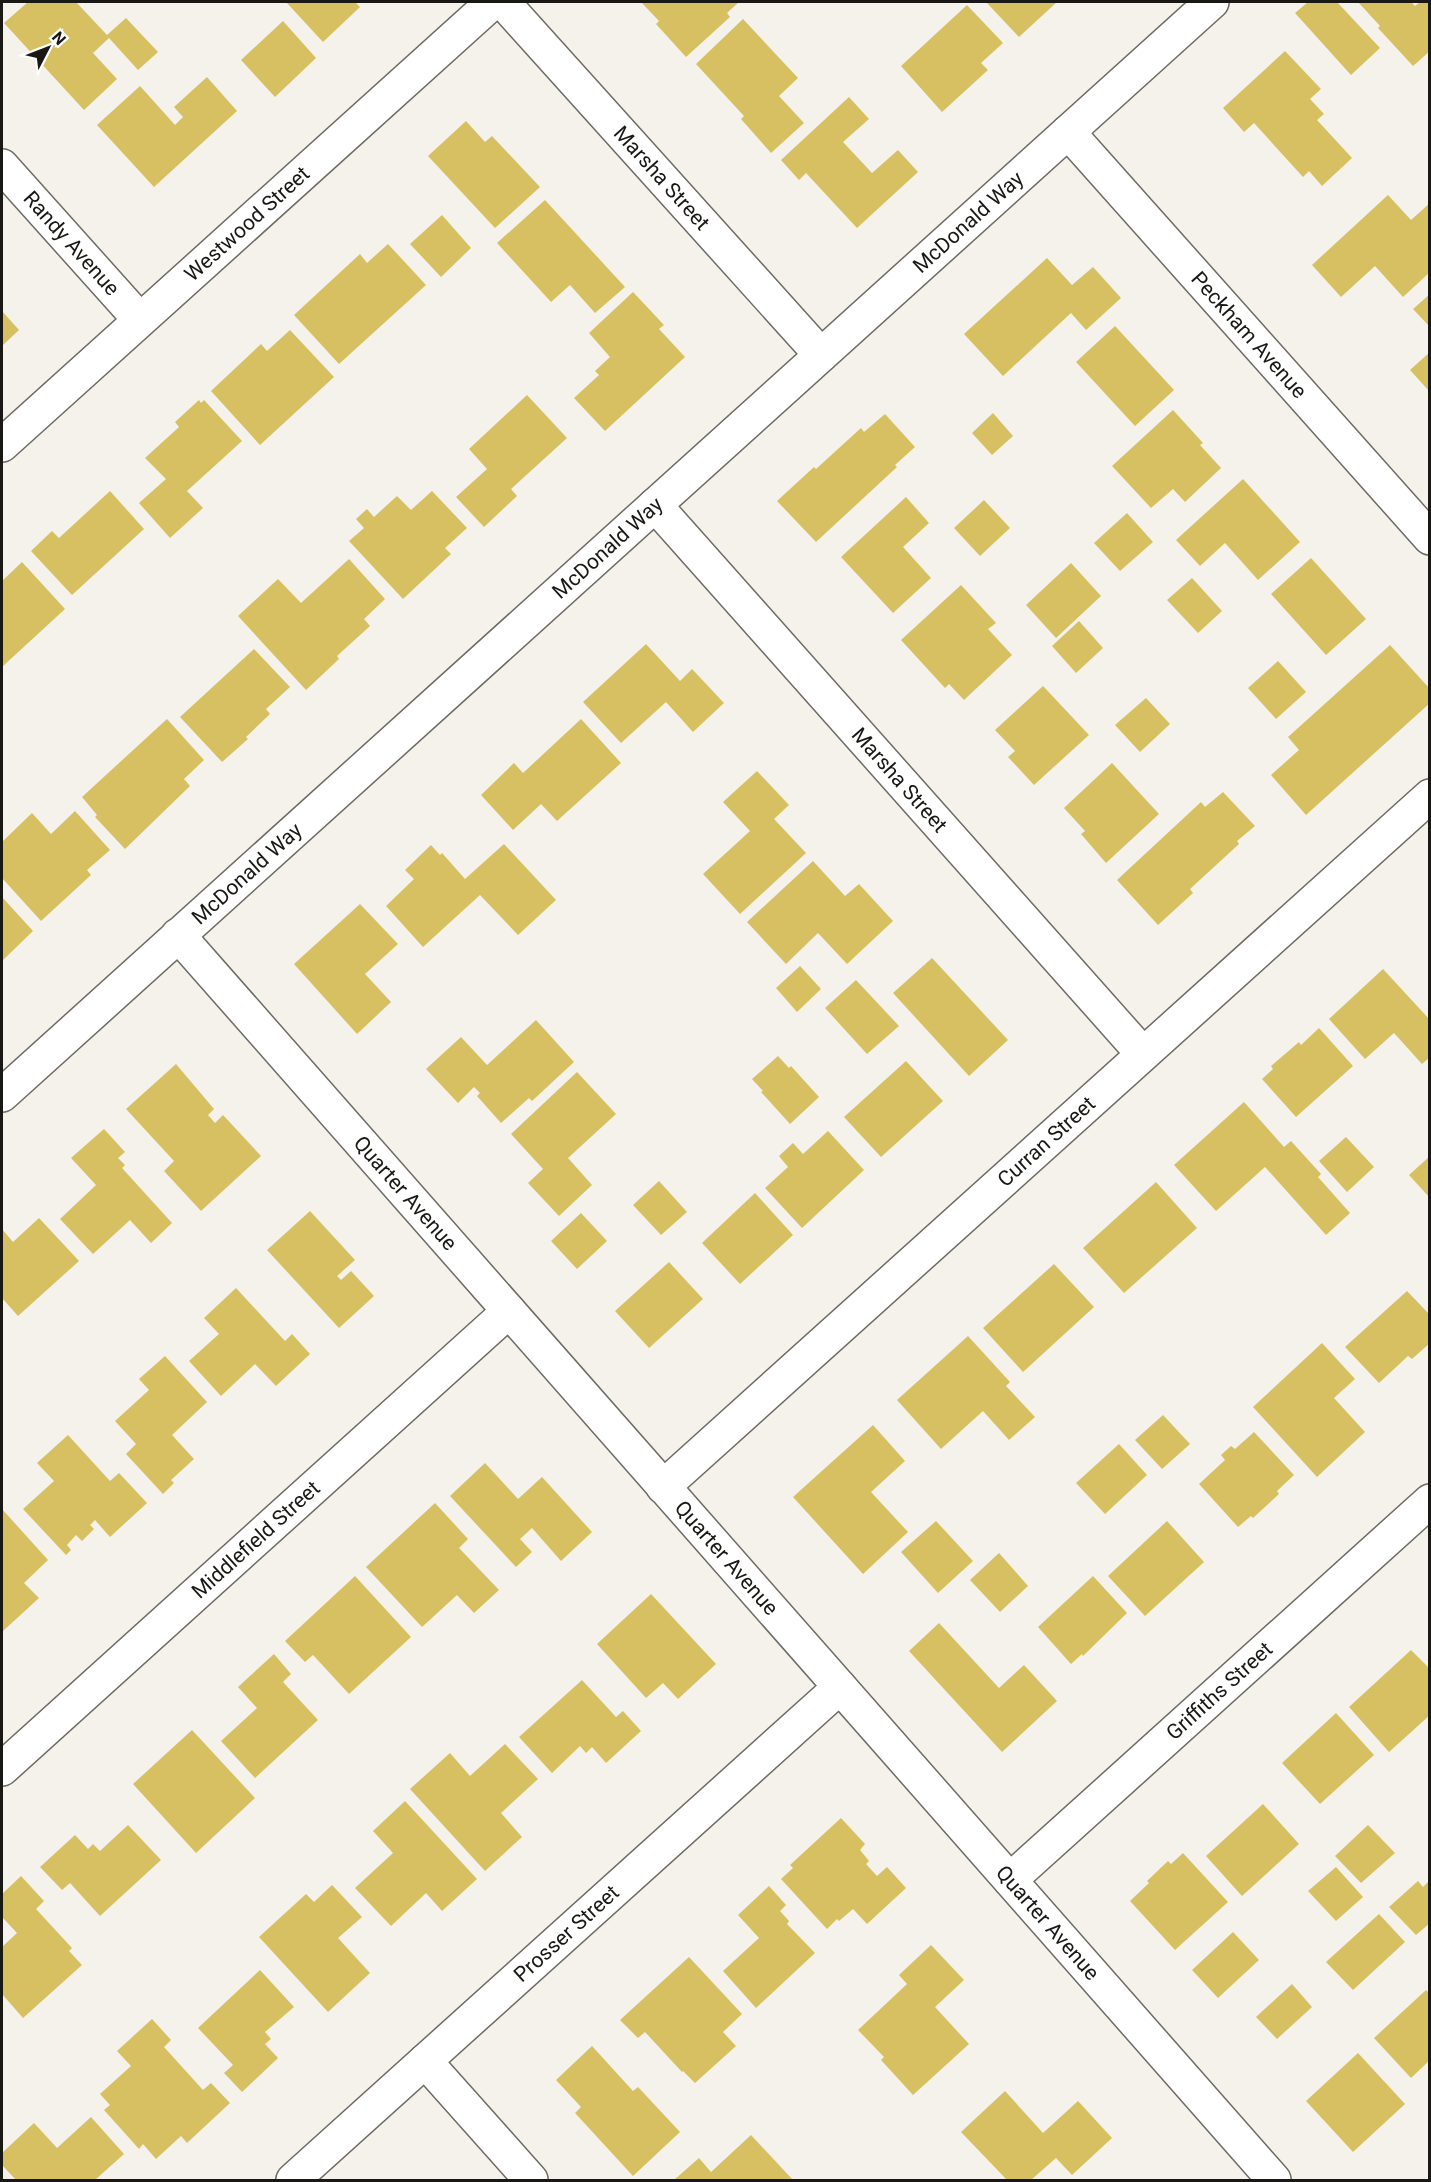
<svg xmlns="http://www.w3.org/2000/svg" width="1431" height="2182" viewBox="0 0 1431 2182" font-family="Roboto,sans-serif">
  <rect width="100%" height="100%" fill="#f4f2ea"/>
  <path fill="#d7c062" d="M28,2H76L107,35L126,18L158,52L138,70L109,38L93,53L117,79L84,110L4,23Z
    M286,2H355L360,7L323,42Z
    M641,2H739L727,13L730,17L686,57L656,24L659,21Z
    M986,2H1057L1019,37Z
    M1308,2H1337L1380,48L1351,75L1295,13Z
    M1358,2H1411L1415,6L1420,2H1430V51L1413,66L1378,28L1380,26Z
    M967,5L1003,43L981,63L988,70L942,112L901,66Z
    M743,19L798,78L779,96L804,123L771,153L741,119L744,116L696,64Z
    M283,21L316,58L275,97L241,60Z
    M1285,51L1321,89L1310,99L1324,114L1317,120L1352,158L1322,186L1309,171L1303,177L1254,123L1244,132L1223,108Z
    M207,77L237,111L154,187L97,125L140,86L175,125L183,117L174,107Z
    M849,97L869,119L843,142L872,173L898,150L918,172L857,228L806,173L799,180L781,160Z
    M466,121L485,142L492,136L540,187L495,228L428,156Z
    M1388,195L1411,220L1430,203V272L1403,297L1375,266L1341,297L1312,265Z
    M545,200L625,287L595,313L570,285L551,302L497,243Z
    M442,215L471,248L441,277L410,244Z
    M388,244L426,285L339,364L294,315L360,254L367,263Z
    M1047,258L1072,285L1093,267L1121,298L1086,330L1071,313L1003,376L964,334Z
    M633,292L664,325L659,329L685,357L605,431L574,398L599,375L595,371L610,357L589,333Z
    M1430,294V327L1413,309Z
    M2,311L19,330L2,346Z
    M1115,326L1174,390L1135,426L1076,362Z
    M290,330L334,377L260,445L211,391L261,344L267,351Z
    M1430,352V392L1410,370Z
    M527,395L567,438L511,489L517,496L484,527L456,497L487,469L469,449Z
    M199,400L201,403L204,400L242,441L187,491L203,508L170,538L139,503L166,479L145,458L179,427L175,422Z
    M1173,410L1203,443L1200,445L1221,468L1185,502L1173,489L1151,508L1112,466Z
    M993,413L1013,436L992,455L972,433Z
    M885,414L915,447L895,465L897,467L816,542L777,501L814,467L816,469L861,428L864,432Z
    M1243,479L1300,542L1258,580L1225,543L1200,566L1176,540Z
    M110,491L144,529L72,595L31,551L52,531L59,538Z
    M432,491L467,528L445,548L451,554L403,599L349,541L364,528L356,519L367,509L374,517L397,496L411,510Z
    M906,497L929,523L903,547L931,578L893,613L841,557Z
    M984,500L1010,528L980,556L954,528Z
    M1127,513L1153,542L1120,571L1094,543Z
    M1311,558L1366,619L1326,655L1271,594Z
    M349,559L385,599L364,619L370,626L337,656L339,659L306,690L238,616L278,579L301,603Z
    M22,562L65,609L2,667V581Z
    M1071,563L1101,596L1056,638L1026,605Z
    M1192,578L1222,611L1198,633L1167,600Z
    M961,585L996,623L988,629L1012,655L964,700L949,684L945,688L901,640Z
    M1079,621L1103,648L1076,673L1052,646Z
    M646,644L680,681L692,669L724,703L693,732L666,702L621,743L583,702Z
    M1390,645L1430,689V703L1306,815L1271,775L1299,750L1288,737Z
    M254,649L290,687L266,709L270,714L246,737L248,739L222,762L180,717Z
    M1278,661L1306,692L1276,719L1248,688Z
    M1043,686L1089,735L1034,785L1008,757L1015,751L995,730Z
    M1146,698L1170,724L1140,752L1115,725Z
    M167,719L204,760L184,779L190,786L125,849L95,817L97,815L82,797Z
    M581,719L621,763L557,821L541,804L513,830L481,795L514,763L523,773Z
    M1112,763L1159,814L1106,863L1081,834L1085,831L1064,808Z
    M757,771L789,805L774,819L806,853L740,914L703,874L750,831L723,802Z
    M1223,792L1255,826L1237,841L1239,844L1190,889L1193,893L1158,925L1117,880L1201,802L1205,807Z
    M75,811L110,850L87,870L91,875L41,921L2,878V842L32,813L51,834Z
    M504,844L556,900L518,935L480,895L423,947L386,906L414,879L405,870L431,845L440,855L442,853L465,879Z
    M813,861L845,896L859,884L893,921L847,964L818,933L786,964L747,922Z
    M2,897L33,931L2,961Z
    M360,904L398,944L365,974L391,1002L357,1034L294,964Z
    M932,958L1008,1040L969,1076L893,993Z
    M800,966L821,989L797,1012L776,988Z
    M1383,969L1430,1020V1057L1422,1064L1394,1033L1365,1059L1329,1019Z
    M856,980L899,1026L867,1054L825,1008Z
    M536,1020L574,1062L532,1101L529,1098L501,1123L477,1096L480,1093L474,1087L458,1103L426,1069L461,1037L487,1065Z
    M1319,1028L1353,1066L1296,1117L1262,1079L1273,1069L1271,1066L1299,1042L1301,1045Z
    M778,1056L789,1068L791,1066L819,1097L790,1124L761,1092L763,1091L752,1079Z
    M906,1061L943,1101L881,1157L844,1117Z
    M176,1064L214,1109L208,1115L215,1123L223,1115L261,1156L201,1211L164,1171L174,1161L126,1109Z
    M577,1072L616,1114L568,1158L592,1185L559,1216L528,1183L543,1169L511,1134Z
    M1244,1102L1284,1147L1291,1141L1321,1174L1318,1177L1350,1213L1326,1235L1265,1167L1216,1211L1174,1165Z
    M104,1129L125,1152L118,1158L125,1165L122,1168L172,1223L151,1243L130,1220L93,1254L60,1219L96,1185L71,1158Z
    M828,1131L864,1170L802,1228L765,1188L788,1167L779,1156L793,1143L803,1154Z
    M1346,1137L1374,1167L1347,1192L1319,1161Z
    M1430,1156V1198L1409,1175Z
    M659,1181L687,1212L661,1235L633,1205Z
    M1156,1182L1197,1228L1124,1293L1083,1248Z
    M755,1193L793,1235L740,1284L702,1243Z
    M310,1211L355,1260L337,1276L341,1280L351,1271L374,1296L339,1328L267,1250Z
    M581,1213L607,1241L577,1269L551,1241Z
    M39,1218L79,1261L18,1316L2,1298V1229L13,1242Z
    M669,1262L703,1299L649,1348L615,1311Z
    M1054,1264L1094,1307L1023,1372L983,1328Z
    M236,1288L285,1341L292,1334L310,1354L276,1386L255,1364L221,1396L189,1361L219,1334L204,1318Z
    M1407,1291L1430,1315V1343L1412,1359L1408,1356L1379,1383L1345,1347Z
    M968,1336L1010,1382L1006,1386L1035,1417L1009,1440L983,1411L941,1449L897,1400Z
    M1322,1343L1355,1379L1334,1398L1365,1432L1317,1477L1253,1407Z
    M165,1356L207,1402L172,1435L194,1459L171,1480L174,1483L163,1494L126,1454L136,1444L115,1421L149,1390L139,1379Z
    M1163,1415L1190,1444L1162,1469L1135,1440Z
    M873,1425L905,1461L871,1492L908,1532L863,1574L793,1497Z
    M1254,1432L1294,1475L1277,1491L1279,1494L1253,1518L1251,1516L1238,1527L1199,1484L1225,1460L1221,1455L1231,1446L1235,1449Z
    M68,1435L110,1481L119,1473L147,1503L110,1537L95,1520L90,1525L94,1529L82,1541L76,1535L67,1545L71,1550L66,1555L23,1509L54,1481L37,1463Z
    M1119,1444L1147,1475L1105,1514L1076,1483Z
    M485,1463L518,1499L542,1477L592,1532L561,1561L532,1528L520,1539L532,1552L516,1567L450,1496Z
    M435,1503L468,1539L459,1548L499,1590L474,1613L457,1595L422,1627L366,1567Z
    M2,1509L48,1560L24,1583L39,1598L3,1631Z
    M936,1521L973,1561L938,1593L901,1552Z
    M1167,1521L1204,1562L1145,1616L1108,1576Z
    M999,1553L1028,1586L1000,1612L970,1580Z
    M355,1576L411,1637L349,1694L313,1655L305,1662L285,1641Z
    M1093,1576L1127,1613L1083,1656L1082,1654L1071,1664L1038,1627Z
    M651,1594L716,1664L678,1699L663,1683L646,1698L597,1644Z
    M939,1623L999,1688L1024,1665L1057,1701L1002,1752L909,1651Z
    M1411,1650L1430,1669V1715L1389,1752L1349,1707Z
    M274,1654L291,1674L283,1682L318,1720L255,1778L221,1741L257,1708L238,1687Z
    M582,1680L616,1717L623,1711L641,1731L606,1763L592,1747L586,1753L580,1746L552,1773L519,1737Z
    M1336,1713L1374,1755L1320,1804L1282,1763Z
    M192,1730L255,1798L196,1853L133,1784Z
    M505,1744L538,1779L501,1813L522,1837L485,1871L410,1789L450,1753L470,1776Z
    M405,1801L477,1879L442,1911L426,1893L391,1926L355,1888L393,1853L373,1831Z
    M1263,1804L1299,1844L1242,1896L1206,1856Z
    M841,1818L865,1844L860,1850L869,1861L866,1864L877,1876L887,1867L906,1888L867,1924L853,1909L839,1921L837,1919L827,1929L781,1879L793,1868L790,1865Z
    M128,1825L161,1860L100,1916L70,1883L62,1890L40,1867L75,1835L88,1849L93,1844L100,1851Z
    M1368,1825L1395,1853L1361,1883L1335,1856Z
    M1183,1853L1228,1902L1175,1950L1130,1901L1149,1883L1147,1881L1168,1861L1171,1864Z
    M1336,1867L1363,1897L1336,1921L1308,1891Z
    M21,1876L44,1901L36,1909L72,1948L69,1951L82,1965L23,2018L2,1994V1947L17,1933L2,1917V1894Z
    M1430,1880V1923L1416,1935L1389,1907L1418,1881L1423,1887Z
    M332,1885L362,1917L338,1938L370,1973L328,2012L259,1937L306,1894L314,1902Z
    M769,1886L786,1905L780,1911L789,1921L787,1924L815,1953L756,2008L723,1971L759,1938L738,1915Z
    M1379,1914L1405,1942L1353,1990L1326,1962Z
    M1233,1932L1259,1960L1218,1998L1192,1970Z
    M931,1945L964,1980L935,2007L969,2044L913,2095L881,2060L884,2057L858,2030L907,1984L899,1975Z
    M689,1957L742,2014L723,2032L736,2046L695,2083L683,2071L682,2072L645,2032L638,2038L620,2020Z
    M260,1970L294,2007L265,2032L271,2039L265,2044L278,2058L242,2092L224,2073L233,2065L198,2028Z
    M1292,1984L1312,2007L1277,2039L1256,2017Z
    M1426,1990L1430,1994V2060L1411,2078L1374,2038Z
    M152,2019L171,2040L164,2047L203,2090L211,2083L230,2103L187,2143L181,2136L156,2159L143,2144L139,2149L104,2110L110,2105L100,2094L131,2066L117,2051Z
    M592,2046L633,2091L638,2087L680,2132L633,2176L575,2113L581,2107L556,2080Z
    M1358,2053L1405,2104L1353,2152L1306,2101Z
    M1005,2091L1043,2133L1078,2101L1112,2138L1072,2175L1056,2158L1031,2180H1007L961,2132Z
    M91,2117L124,2154L95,2180H16L2,2165V2153L34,2123L57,2148Z
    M751,2135L793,2180H674L699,2158L711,2172Z"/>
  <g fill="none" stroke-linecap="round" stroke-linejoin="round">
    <defs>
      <g id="minor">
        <path id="s1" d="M503,2L821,355"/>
        <path id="s2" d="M1068,132L1430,538"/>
        <path id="s3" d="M2,166L140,320"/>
        <path id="s4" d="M2,445L493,2"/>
        <path id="s5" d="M655,505L1143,1054"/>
        <path id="s6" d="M178,935L1274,2180"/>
        <path id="s7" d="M2,1095L1212,2"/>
        <path id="s8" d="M663,1487L1430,796"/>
        <path id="s9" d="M2,1769L509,1311"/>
        <path id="s10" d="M1010,1880L1430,1501"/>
        <path d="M425,2061L531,2180"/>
        <path id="s11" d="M293,2180L840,1687"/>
      </g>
    </defs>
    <use href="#minor" stroke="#6d6b64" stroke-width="36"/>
    <use href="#minor" stroke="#fff" stroke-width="33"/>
  </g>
  <g text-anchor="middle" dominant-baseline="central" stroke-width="4.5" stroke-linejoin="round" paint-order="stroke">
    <g font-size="21" fill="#191815" stroke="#fff">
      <text stroke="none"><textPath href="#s1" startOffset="237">Marsha Street</textPath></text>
      <text stroke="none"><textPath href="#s7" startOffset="1302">McDonald Way</textPath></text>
      <text stroke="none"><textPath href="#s4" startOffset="330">Westwood Street</textPath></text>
      <text stroke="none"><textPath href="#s3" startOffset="104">Randy Avenue</textPath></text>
      <text stroke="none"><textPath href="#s2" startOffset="272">Peckham Avenue</textPath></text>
      <text stroke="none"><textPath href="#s7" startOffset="816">McDonald Way</textPath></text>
      <text stroke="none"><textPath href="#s5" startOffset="368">Marsha Street</textPath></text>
      <text stroke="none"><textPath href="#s7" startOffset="330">McDonald Way</textPath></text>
      <text stroke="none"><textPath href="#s8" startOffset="516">Curran Street</textPath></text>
      <text stroke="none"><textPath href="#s6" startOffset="344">Quarter Avenue</textPath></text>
      <text stroke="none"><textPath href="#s9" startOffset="342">Middlefield Street</textPath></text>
      <text stroke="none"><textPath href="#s6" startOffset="830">Quarter Avenue</textPath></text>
      <text stroke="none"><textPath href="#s10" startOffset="282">Griffiths Street</textPath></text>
      <text stroke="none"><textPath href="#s6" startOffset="1316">Quarter Avenue</textPath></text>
      <text stroke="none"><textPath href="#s11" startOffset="368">Prosser Street</textPath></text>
    </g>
  </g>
  <rect width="1431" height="2182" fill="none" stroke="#191815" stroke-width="6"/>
  <g transform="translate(48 48) rotate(48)" stroke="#ffffff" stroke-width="4.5" paint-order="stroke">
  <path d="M0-4.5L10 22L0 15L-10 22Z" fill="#191815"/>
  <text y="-9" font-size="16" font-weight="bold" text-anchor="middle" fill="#191815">N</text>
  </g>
</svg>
